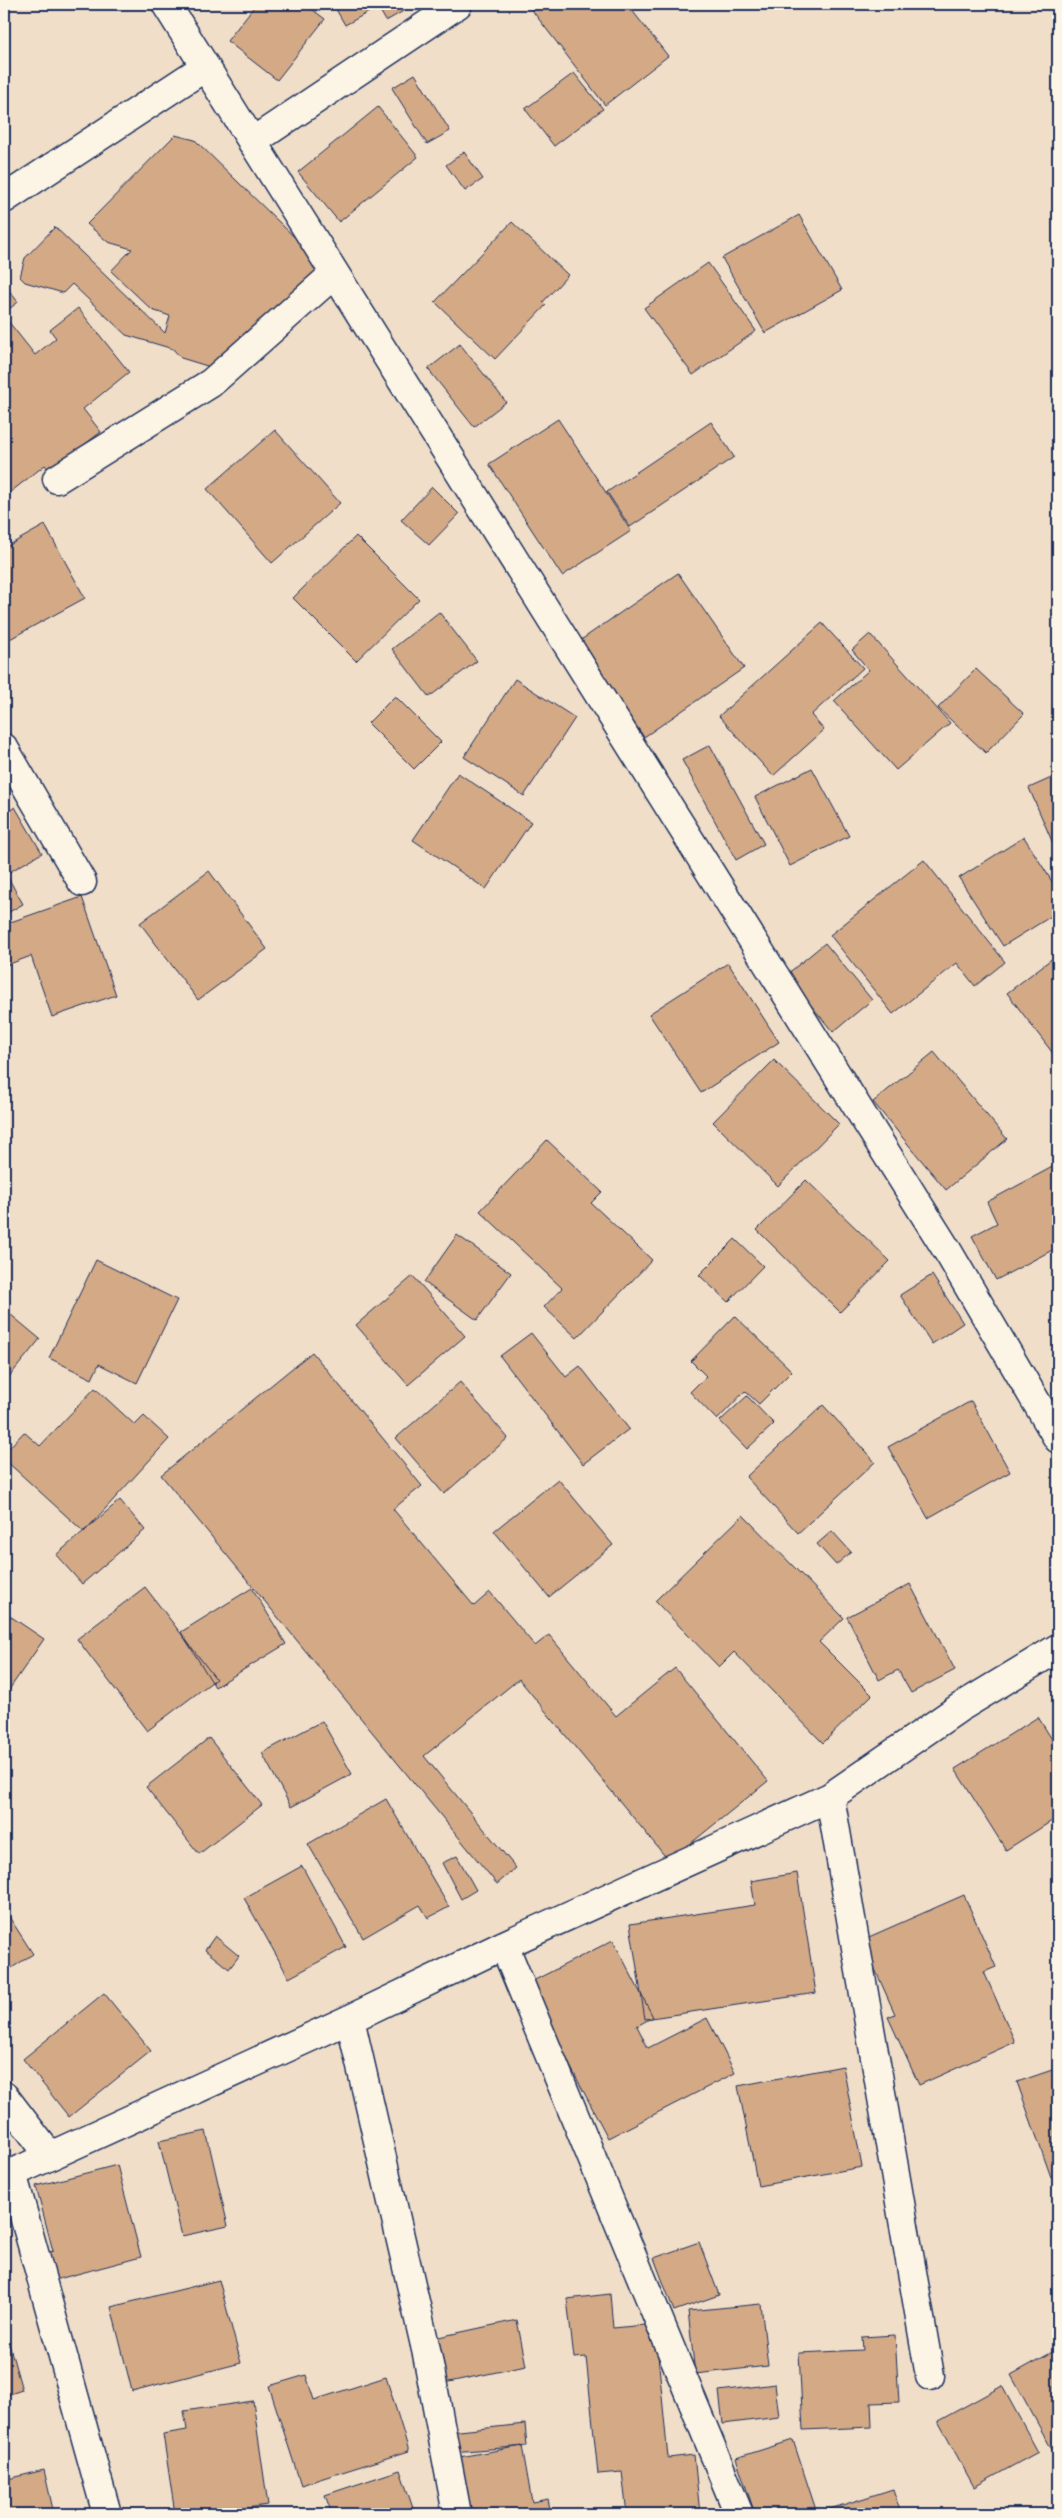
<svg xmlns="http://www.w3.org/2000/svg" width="1062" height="2518" viewBox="0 0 1062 2518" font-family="Mali,sans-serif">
  <rect width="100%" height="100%" fill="#f0dec8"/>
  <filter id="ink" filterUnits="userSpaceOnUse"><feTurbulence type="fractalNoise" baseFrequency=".02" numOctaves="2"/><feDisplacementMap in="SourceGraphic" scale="10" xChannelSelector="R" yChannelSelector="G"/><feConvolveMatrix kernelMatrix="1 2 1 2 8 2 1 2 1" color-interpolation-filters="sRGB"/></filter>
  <g filter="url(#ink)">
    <path fill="#d4a985" stroke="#1b2f5e" d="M256,4H305L325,19L277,80L227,41Z
      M333,4H413L414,5L386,21L378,7L345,25Z
      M538,4H593L595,6L598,4H627L668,56L605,105L531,9Z
      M574,73L603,109L554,146L525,109Z
      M415,74L450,131L427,144L392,88Z
      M378,107L418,157L339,222L298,172Z
      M175,135L195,140L322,264L217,369L181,358L173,349L126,335L72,284L63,293L25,282L20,277L25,258L55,227L165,333L170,316L152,310L111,271L132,249L108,242L87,224Z
      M464,152L483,179L465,191L446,165Z
      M799,215L842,290L765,333L722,258Z
      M512,222L568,275L543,302L546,305L495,359L435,302Z
      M708,263L756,331L693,375L644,308Z
      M4,284L18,302L4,313Z
      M78,308L129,372L83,409L101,432L50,471L45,465L4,497V316L35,355L56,338L50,330Z
      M460,344L506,402L474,427L428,369Z
      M558,419L631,531L562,576L489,464Z
      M711,422L734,457L630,527L607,492Z
      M275,430L340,503L272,563L207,489Z
      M432,487L459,514L429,545L401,520Z
      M45,525L85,598L8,640L4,633V548Z
      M356,536L419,599L356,661L293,598Z
      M678,573L744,668L644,737L578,642Z
      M439,612L477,661L429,697L392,649Z
      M822,623L863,668L811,715L824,730L773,776L719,716Z
      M870,634L950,723L896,770L834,701L869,670L852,650Z
      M976,669L1024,714L986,753L938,708Z
      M515,679L575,718L524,796L464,757Z
      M395,696L441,742L414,769L368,723Z
      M710,745L764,844L736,860L682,760Z
      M812,768L849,836L790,866L755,797Z
      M458,773L531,822L486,889L413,840Z
      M1058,775V855L1029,788Z
      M15,807L42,853L6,874L23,904L4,915V814Z
      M1024,837L1058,891V912L1003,946L959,878Z
      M924,860L1005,962L975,986L957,963L893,1014L830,935Z
      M209,871L267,949L198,1000L140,923Z
      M82,897L116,995L52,1017L31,956L4,966V920L5,924Z
      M825,943L872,1000L833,1032L786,975Z
      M1058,954V1060L1007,993Z
      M728,963L779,1042L701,1093L649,1014Z
      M934,1052L1007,1139L946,1190L873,1102Z
      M774,1060L839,1124L778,1186L713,1122Z
      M547,1140L602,1192L591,1203L652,1260L577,1338L544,1307L562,1288L480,1211Z
      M1058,1164V1247L996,1280L972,1236L997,1223L987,1202Z
      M806,1180L890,1261L840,1312L757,1230Z
      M457,1235L511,1273L477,1320L424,1282Z
      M735,1239L763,1266L728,1302L699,1275Z
      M96,1260L177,1300L137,1383L99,1364L92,1379L49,1358Z
      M932,1275L963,1323L932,1344L900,1295Z
      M413,1276L465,1336L408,1385L356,1325Z
      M4,1309L40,1339L4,1383Z
      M735,1316L792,1371L759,1404L745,1391L717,1420L690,1392L706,1376L691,1361Z
      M531,1333L566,1377L580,1366L629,1429L583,1464L500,1356Z
      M312,1352L422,1486L393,1509L474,1606L490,1592L535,1646L549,1635L616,1716L675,1668L768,1781L669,1861L519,1679L424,1756L516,1868L497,1884L161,1475Z
      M460,1382L508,1438L444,1494L396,1438Z
      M95,1388L135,1425L144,1416L169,1439L84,1532L4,1459V1453L24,1432L40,1446Z
      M747,1396L774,1424L747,1449L720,1421Z
      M971,1401L1010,1472L928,1518L888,1447Z
      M823,1405L875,1462L798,1533L746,1477Z
      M558,1479L613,1545L549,1597L494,1531Z
      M120,1500L145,1530L82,1584L56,1555Z
      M743,1515L844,1618L819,1642L872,1695L823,1743L734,1652L719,1667L655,1601Z
      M832,1531L851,1552L836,1565L817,1544Z
      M910,1584L955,1670L911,1693L898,1670L879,1680L847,1617Z
      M145,1587L216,1679L147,1731L77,1639Z
      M252,1588L286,1644L215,1687L181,1632Z
      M4,1612L44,1639L4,1697Z
      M1038,1717L1058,1749V1817L1006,1850L955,1769Z
      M322,1721L352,1774L291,1807L262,1753Z
      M209,1738L262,1805L199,1854L146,1787Z
      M386,1799L449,1907L428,1918L420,1905L363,1938L308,1844Z
      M457,1856L476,1890L461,1899L442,1863Z
      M302,1866L346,1947L289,1978L244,1898Z
      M797,1873L816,1993L645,2019L630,1924L755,1905L751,1881Z
      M964,1895L996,1967L984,1972L1015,2042L919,2085L888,2017L895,2014L862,1940Z
      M4,1909L33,1954L4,1973Z
      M215,1936L239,1956L229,1969L205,1950Z
      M613,1940L653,2017L637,2026L648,2048L707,2018L735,2073L608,2138L527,1984Z
      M104,1993L151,2051L69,2117L23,2059Z
      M843,2066L862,2167L758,2186L738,2086Z
      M1058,2068V2174L1051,2177L1017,2082Z
      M206,2131L228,2226L182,2236L159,2141Z
      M117,2165L141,2257L47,2282L40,2255L53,2251L36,2186Z
      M699,2242L719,2295L674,2311L654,2258Z
      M219,2280L241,2363L132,2391L111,2307Z
      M610,2294L613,2328L655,2324L668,2458L694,2455L700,2514H627L622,2472L598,2474L586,2357L574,2358L567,2299Z
      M761,2304L768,2366L695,2374L688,2311Z
      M517,2320L526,2366L444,2383L434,2338Z
      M4,2326L22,2390L4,2396Z
      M895,2335L899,2402L871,2403L872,2427L803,2430L799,2353L863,2350L862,2337Z
      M1058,2349V2456L1056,2457L1011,2375Z
      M306,2375L314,2400L386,2377L409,2451L301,2485L269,2386Z
      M775,2384L779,2417L723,2424L719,2391Z
      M1002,2386L1038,2452L974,2487L938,2421Z
      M253,2401L268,2505L204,2514H175L163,2434L187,2430L184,2411Z
      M525,2424L527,2446L452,2452L450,2432Z
      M793,2440L817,2513L893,2489L901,2514H755L736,2458Z
      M522,2446L532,2502L548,2499L551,2514H458L448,2459Z
      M44,2470L54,2514H4V2480Z
      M400,2470L415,2514H332L325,2495Z"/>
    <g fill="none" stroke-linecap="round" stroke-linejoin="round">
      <defs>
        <path id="minor" d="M166,4L950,1255L1058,1439
          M252,142L458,4
          M4,199L205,67
          M57,479L211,383L334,274
          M4,748L82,882
          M830,1797L930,2376
          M504,1945L739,2514
          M350,2019L427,2354L457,2514
          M4,2096L50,2156
          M12,2173L107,2514
          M4,2177L350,2019L504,1945L830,1797L959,1708L1058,1648"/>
      </defs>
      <use href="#minor" stroke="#1b2f5e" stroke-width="31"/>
      <use href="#minor" stroke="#fcf5e5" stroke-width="28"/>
    </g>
  </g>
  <rect width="1062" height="2518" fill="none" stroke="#fcf5e5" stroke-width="20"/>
  <rect x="10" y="10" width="1042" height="2498" fill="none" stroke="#1b2f5e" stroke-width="2" filter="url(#ink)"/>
</svg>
